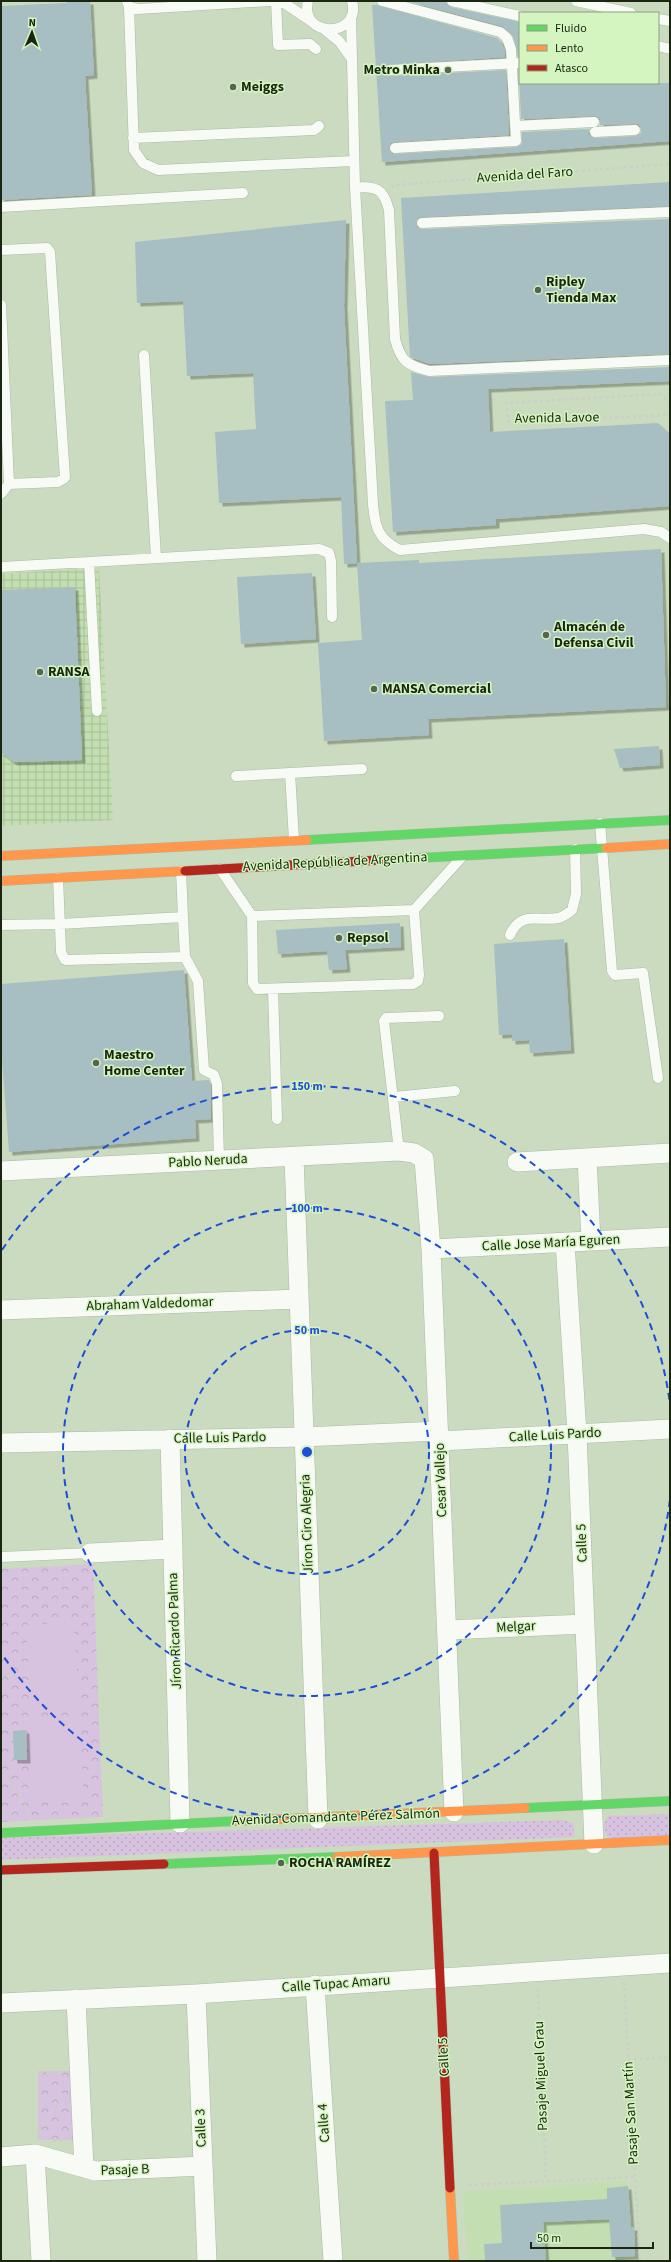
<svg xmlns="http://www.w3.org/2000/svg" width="671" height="2262" viewBox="0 0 671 2262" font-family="'Source Sans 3',sans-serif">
  <defs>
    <pattern id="industrial-grid" width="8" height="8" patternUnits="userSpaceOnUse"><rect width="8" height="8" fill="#c3dfb1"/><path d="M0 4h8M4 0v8" fill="none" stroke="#a7bf97"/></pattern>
    <pattern id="grass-dots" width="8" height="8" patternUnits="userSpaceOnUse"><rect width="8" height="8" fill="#d7c3e0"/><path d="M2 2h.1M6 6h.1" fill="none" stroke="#b8a7bf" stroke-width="1.8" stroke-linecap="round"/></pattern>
    <pattern id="park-crowns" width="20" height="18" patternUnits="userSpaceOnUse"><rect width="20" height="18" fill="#d7c3e0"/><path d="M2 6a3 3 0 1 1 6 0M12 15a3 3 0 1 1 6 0" fill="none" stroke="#b8a7bf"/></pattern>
    <filter id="shadow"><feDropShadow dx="3.5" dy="3.5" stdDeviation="0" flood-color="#0004"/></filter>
  </defs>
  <rect width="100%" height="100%" fill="#cadbbf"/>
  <path fill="#c3dfb1" d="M626,2181L632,2261H468L463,2192Z"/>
  <path fill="url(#industrial-grid)" d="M99,568L113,820L1,826V574Z"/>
  <path fill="url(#grass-dots)" d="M670,1814V1836L609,1840L603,1827L608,1816Z
    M563,1820L574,1823V1837L1,1860V1838Z"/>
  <path fill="url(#park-crowns)" d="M93,1564L103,1817L1,1822V1569Z
    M38,2071H77V2140H38Z"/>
  <path fill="#d7c3e0" d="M73,1622L80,1709L32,1712L26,1625Z
    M80,1719L84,1800L32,1803L28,1722Z"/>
  <path fill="#a7bec3" filter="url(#shadow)" d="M67,1H90L94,75L85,76L92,195L1,200V6L67,3Z
    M445,1L451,7L520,22V57H518L513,35L502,26L410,2Z
    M372,5H377L497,38L501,42L505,50V57L386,65L384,73L390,76L506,70L509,135L395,142L391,143L389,148L392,154L516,147L522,144V132L589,129V135L595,138L635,136L641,133V127L638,124L600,125V119L594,116L521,119L519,70H520V83H670V141L382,162Z
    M670,182V206L422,217L418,218L416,223L417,227L422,229L670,219V354L430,364L410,357L401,198Z
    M346,220L344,306L357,563L344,564L341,497L219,503L215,432L256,429L253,373L187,376L183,301L137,303L135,242Z
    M670,367V381L488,389L490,432L658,423L670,434V506L496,519V525L393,532L385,401L413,400L411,372L429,377Z
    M661,549L666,707L428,719L429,735L324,741L318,643L362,640L357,563L419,560V563Z
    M312,573L316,639L241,644L237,577Z
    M75,587L82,760L14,762L1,753V590Z
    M659,746L660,765L620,768L614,749Z
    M400,923L401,947L345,950L347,969L329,970L327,951L278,954L276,930Z
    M564,939L571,1050L530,1053L529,1040L512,1041V1034L499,1035L494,944Z
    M184,970L192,1081L209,1080L211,1085V1119L195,1120L196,1138L9,1152L1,1046V984Z
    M26,1730L27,1760H14L13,1731Z
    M628,2186L631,2227H634L635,2256L612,2257L609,2219L543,2222L546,2261H485L484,2244L502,2243L500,2205L607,2199V2188Z"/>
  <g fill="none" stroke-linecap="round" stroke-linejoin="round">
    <defs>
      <path id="lane" d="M127,1L129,7L138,9L270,1
        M276,1L278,45L310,44L316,49
        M281,1L311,21
        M308,1C299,39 362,38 352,1
        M382,1L500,32L507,38L511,49L516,141L395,148
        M452,1L520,16
        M576,1L631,13
        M129,7L134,150L143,163L158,170L354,161
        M351,17L355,187L373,504C375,527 378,539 400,550L644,529L661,532L670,538
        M658,19L670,21
        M324,29L339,41L352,59
        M658,46L670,49
        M390,70L520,63
        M515,126L594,122
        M595,132L635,130
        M133,138L314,130L319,126
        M355,187C376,187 383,187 389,210L395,339C401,362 407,365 429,371L670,360
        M1,207L243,193
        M422,223L670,212
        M1,250L47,248L50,252L65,478L58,482L9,484
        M1,305L9,484L1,494
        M144,355L156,558
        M89,562L97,711
        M1,567L319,549L329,553L331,561L332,617
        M290,773L362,769
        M236,776L290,773L294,840
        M600,823L612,971L615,975L643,973L658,1078
        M220,869L252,916L414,910L461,858
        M181,871L183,917
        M58,878L61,952L65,960L185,957
        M252,916L253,983L257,989L413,984L418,981L419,975L414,910
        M1,925L60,924L183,917L185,957L198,981L204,1070L214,1075L217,1084L219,1160
        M510,935C521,910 538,922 558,918C563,917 568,913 572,910L576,894L575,849
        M273,989L277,1119
        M394,1097L455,1091
        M399,1151L384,1021L386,1018L439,1016
        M1,1557L90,1553"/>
      <path id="street" d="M294,1157L318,1819
        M587,1158L591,1241
        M517,1162L670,1153
        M1,1171L399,1151L414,1153L424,1159L431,1249L454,1812
        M565,1242L577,1434L594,1844
        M431,1249L670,1237
        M1,1310L299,1299
        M170,1439L180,1823
        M440,1441L670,1429
        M1,1443L303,1437L439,1431
        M90,1553L173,1549
        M448,1630L585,1624
        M315,1985L333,2261
        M196,1994L207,2261
        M76,1999L84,2168
        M1,2003L196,1994L670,1963
        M35,2154L41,2261
        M1,2157L35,2154L95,2171L203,2166"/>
      <path id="fast" d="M307,840L670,820
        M381,860L606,848
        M525,1808L670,1801
        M1,1833L236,1821
        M164,1864L337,1857"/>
      <path id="slow" d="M606,848L670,844
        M1,856L307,840
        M1,881L185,871
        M236,1821L525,1808
        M337,1857L670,1840
        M450,2188L454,2261"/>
      <path id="jam" d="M185,871L381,860
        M434,1853L450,2188
        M1,1870L164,1864"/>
    </defs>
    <use href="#lane" stroke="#acb9a4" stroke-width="11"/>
    <use href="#street" stroke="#acb9a4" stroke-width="20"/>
    <use href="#fast" stroke="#acb9a4" stroke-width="10"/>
    <use href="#slow" stroke="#acb9a4" stroke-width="10"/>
    <use href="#jam" stroke="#acb9a4" stroke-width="10"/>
    <path stroke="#cad0c7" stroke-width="2.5" stroke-dasharray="3 3" stroke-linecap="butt" d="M392,188L394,185L670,164
      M670,404L661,394L506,403L509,422L670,415
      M1,1677H19
      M1,1769L31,1813
      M624,1982L640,2261
      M538,1989L546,2181
      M628,2060L670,2057
      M40,2074H64
      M37,2137L63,2091
      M53,2140H66
      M469,2185L635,2177"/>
    <use href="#lane" stroke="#f7faf5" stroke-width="10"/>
    <use href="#street" stroke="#f7faf5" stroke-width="19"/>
    <use href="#fast" stroke="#63d668" stroke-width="9"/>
    <use href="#slow" stroke="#ff974d" stroke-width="9"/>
    <use href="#jam" stroke="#b3261e" stroke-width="9"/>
  </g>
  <g fill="none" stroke="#1d4ed8" stroke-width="2" stroke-dasharray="7 5">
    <circle cx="307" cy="1452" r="122"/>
    <circle cx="307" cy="1452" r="244"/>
    <path d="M670 1500A366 366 0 0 1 2 1654M2 1250A366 366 0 0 1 670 1404"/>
  </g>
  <g fill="#58654e" stroke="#d4f5bf" stroke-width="1.5">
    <circle cx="448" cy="70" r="4"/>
    <circle cx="233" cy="87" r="4"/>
    <circle cx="538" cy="290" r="4"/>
    <circle cx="546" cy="635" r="4"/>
    <circle cx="40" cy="672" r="4"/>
    <circle cx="374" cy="689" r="4"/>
    <circle cx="339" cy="938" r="4"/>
    <circle cx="96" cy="1063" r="4"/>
    <circle cx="281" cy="1863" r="4"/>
  </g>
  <g text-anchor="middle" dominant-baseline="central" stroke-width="3" stroke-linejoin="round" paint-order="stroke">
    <g font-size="14" font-weight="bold" fill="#1a2611" stroke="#d4f5bf" text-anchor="start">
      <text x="440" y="70" text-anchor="end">Metro Minka</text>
      <text x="241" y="87">Meiggs</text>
      <text x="546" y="282">Ripley<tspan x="546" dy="16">Tienda Max</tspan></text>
      <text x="554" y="627">Almacén de<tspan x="554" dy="16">Defensa Civil</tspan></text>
      <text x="48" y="672">RANSA</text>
      <text x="382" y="689">MANSA Comercial</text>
      <text x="347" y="938">Repsol</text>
      <text x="104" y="1055">Maestro<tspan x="104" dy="16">Home Center</tspan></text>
      <text x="289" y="1863">ROCHA RAMÍREZ</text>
    </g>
    <g font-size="14" fill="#1a2611" stroke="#d4f5bf">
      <text transform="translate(525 175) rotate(-4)">Avenida del Faro</text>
      <text transform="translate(557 418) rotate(-1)">Avenida Lavoe</text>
      <text transform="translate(335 862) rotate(-3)">Avenida República de Argentina</text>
      <text transform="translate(208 1161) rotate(-3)">Pablo Neruda</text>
      <text transform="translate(551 1243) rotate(-3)">Calle Jose María Eguren</text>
      <text transform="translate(150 1304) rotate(-2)">Abraham Valdedomar</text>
      <text transform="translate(555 1435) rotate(-3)">Calle Luis Pardo</text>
      <text transform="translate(220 1438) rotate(-1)">Calle Luis Pardo</text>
      <text transform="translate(441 1480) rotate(-92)">Cesar Vallejo</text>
      <text transform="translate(307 1524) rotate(-92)">Jíron Ciro Alegria</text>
      <text transform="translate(582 1543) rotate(-92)">Calle 5</text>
      <text transform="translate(516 1627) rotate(-3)">Melgar</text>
      <text transform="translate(175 1631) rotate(-92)">Jíron Ricardo Palma</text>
      <text transform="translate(336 1817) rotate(-2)">Avenida Comandante Pérez Salmón</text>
      <text transform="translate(336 1984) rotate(-4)">Calle Tupac Amaru</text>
      <text transform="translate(444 2057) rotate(-93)">Calle 5</text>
      <text transform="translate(541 2076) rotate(-92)">Pasaje Miguel Grau</text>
      <text transform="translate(631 2113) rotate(-93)">Pasaje San Martín</text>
      <text transform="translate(324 2123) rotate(-94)">Calle 4</text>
      <text transform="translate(201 2128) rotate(-92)">Calle 3</text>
      <text transform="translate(125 2170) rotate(-2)">Pasaje B</text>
    </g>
  </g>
  <circle cx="307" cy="1452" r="6" fill="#1d4ed8" stroke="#d4f5bf" stroke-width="2"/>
  <g font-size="12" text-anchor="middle" font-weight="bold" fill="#1d4ed8" stroke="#d4f5bf" stroke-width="3" stroke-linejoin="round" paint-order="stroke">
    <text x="307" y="1090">150 m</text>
    <text x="307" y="1212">100 m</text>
    <text x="307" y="1334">50 m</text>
  </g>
  <rect width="671" height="2262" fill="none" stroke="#1a2611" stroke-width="4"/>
  <rect x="519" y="12" width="140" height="72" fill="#d4f5bf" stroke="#8aa279"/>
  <rect x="527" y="25" width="20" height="6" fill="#63d668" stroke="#8aa279"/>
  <text x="555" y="32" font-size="12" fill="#1a2611">Fluido</text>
  <rect x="527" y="45" width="20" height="6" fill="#ff974d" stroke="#8aa279"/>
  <text x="555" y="52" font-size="12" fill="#1a2611">Lento</text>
  <rect x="527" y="65" width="20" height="6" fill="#b3261e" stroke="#8aa279"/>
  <text x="555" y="72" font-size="12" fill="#1a2611">Atasco</text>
  <g transform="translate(32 32) rotate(2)" stroke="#d4f5bf" stroke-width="3" paint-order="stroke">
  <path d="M0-3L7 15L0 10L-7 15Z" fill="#1a2611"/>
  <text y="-6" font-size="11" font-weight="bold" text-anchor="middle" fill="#1a2611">N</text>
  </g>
  <path d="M531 2242v6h122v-6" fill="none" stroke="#1a2611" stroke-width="2"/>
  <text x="537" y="2242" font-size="12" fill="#1a2611" stroke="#d4f5bf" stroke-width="3" paint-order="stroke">50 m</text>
</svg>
